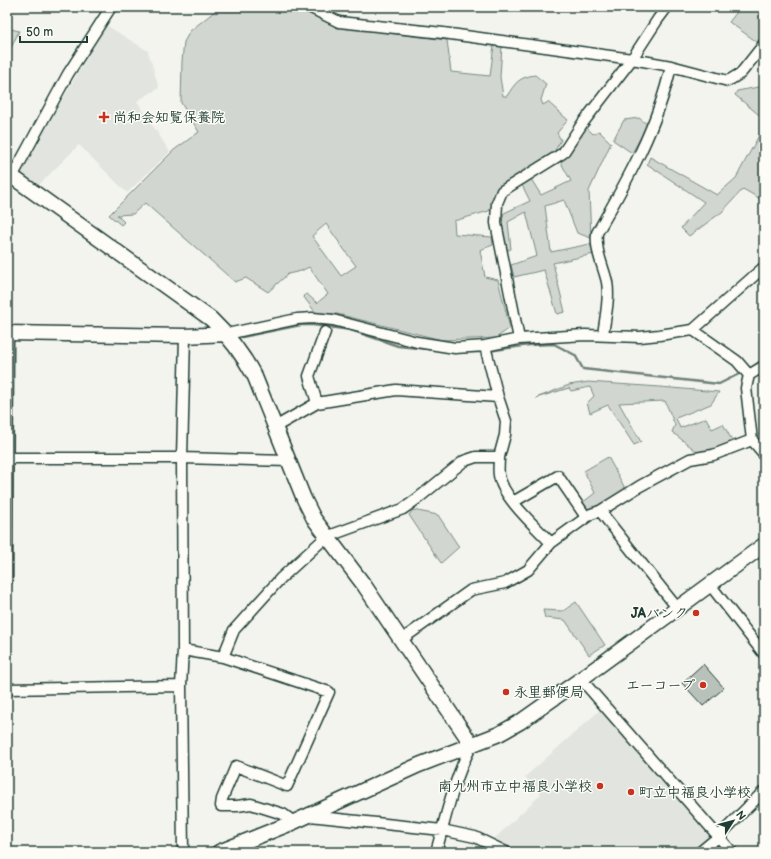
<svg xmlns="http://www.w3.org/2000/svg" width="771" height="859" viewBox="0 0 771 859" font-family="'Balsamiq Sans','Klee One',sans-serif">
  <rect width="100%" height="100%" fill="#f4f4ef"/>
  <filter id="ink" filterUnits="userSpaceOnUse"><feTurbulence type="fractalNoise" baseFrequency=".025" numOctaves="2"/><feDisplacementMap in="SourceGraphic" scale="8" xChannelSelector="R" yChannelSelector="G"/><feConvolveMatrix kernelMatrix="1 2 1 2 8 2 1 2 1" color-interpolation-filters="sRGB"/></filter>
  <g filter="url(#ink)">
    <path fill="#e2e5df" d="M106,25L148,51L159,88L137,101L170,152L127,193L79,145L39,185L19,173Z
      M601,709L711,838L694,852H520L494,839L541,794L525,777Z"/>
    <path fill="#d1d6d1" stroke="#788a82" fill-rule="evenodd" d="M220,7H305L339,27L447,40L451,72L490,76L494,45L502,46L500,77L503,96H507C515,83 519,77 535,75L546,84L541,100L543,105L548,102L568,120L557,133L561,140L553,154L511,179L500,188L489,211L454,221L455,234L492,237L493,245L480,250L485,277L498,280L510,328L496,338L442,340L337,314L316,313L303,296L307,294L317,303L328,294L309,267L301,271L288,274L268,292L246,278L235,282L145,203L133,214L117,215L124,222L121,225L109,215L174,150L199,132L181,103L182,61L184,42L190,31ZM326,224L356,266L341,276L312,236Z
      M741,7L764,8V33L757,42L729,22Z
      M7,28L19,31L10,50H7Z
      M764,86V119L735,95L737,91Z
      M639,118L648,125L632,153L613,140L624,120Z
      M585,126L593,134L599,131L611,143L589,191L591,238L577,233L564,200L545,206L551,252L590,244L594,254L553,263L565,312L557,314L544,270L514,277L511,265L537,256L526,212L508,222L511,249L506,251L501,224L504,213L530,201L522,185L531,179L541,195L571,181L560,161Z
      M764,126V201L743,189L722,212L689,236L681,228L704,202L647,164L650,157L717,195L736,178Z
      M588,382L660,387L719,392L711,404L676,418L680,428L706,418L712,429L723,424L734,444L700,454L672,432L675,425L665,401L619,403L641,442L634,445L608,405L590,413L587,403L594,396L590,387L571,391L569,388L536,398L569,385Z
      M608,457L626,490L587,511L582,503L595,493L584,471Z
      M413,510L438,515L459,547L441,563L409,515Z
      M576,602L605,645L589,655L565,620L545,618L543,610L563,611Z"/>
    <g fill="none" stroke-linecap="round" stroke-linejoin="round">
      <path stroke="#6e8179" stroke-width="2.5" d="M242,337L301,325H313L351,330L398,346L438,350
        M489,351L529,345L554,344L575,355L583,369L719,384L743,372
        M467,352H484
        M749,369L764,359"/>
    </g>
    <path fill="#b9c1bb" stroke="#1f3d34" d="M703,664L724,688L703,706L682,683Z"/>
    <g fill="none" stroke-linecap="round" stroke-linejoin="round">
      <defs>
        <path id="street" d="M309,7L339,22L443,33L632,59L671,66C658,126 627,181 597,233C595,251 603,265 607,282C610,299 605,318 603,335
          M671,66L728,81L741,73L764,44
          M12,177L68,74L111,7
          M693,330L737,361L749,375L746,388L752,440L764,454
          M227,334L297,319L313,318L333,320L417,342L455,348L485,346L519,339L585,335L640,337L659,335L693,330L764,267
          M519,339L496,223L497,203L502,191L563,153L582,124L632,59L658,19L667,7
          M749,375L764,366
          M317,403L309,376L325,332
          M275,427L317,403L396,390L498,397
          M499,457C499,463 498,470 499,475C502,497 536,527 551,543
          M7,458H182L289,461
          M513,502L558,476L586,517
          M600,511L640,486L690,459L713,455L752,440
          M7,580L8,333
          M711,586L764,654
          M401,640L471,590L505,583L528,570L551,543L591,514L600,511L678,609
          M183,650L223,657L329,692L287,786L236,766L222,799L221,806H237L251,804L283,814L294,822
          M223,657L234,630L280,579L326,537L403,509L417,499L464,461L476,457H499L505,435L506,421L498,397L485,346
          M581,679L732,852
          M7,689L181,686
          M310,816L442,830L475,837L506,852
          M183,852L181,686L183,650L182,458L185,336
          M436,852C446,817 454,777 472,745
          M700,852L718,837L764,791"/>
        <path id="secondary" d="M7,173L211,319C229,336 243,355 255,377L304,499L314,519L364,585L472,745
          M7,333L185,336L227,334
          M219,852L294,822L419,765L499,734L520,722L581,679L764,545"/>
      </defs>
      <use href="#street" stroke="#1f3d34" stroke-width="13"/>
      <use href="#secondary" stroke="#1f3d34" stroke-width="17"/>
      <use href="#street" stroke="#fdfcf7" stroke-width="10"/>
      <use href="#secondary" stroke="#fdfcf7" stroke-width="14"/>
    </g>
  </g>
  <g fill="#c8321e" stroke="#fdfcf7" stroke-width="1.5">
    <path d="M102 111h4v4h4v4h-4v4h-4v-4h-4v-4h4z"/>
    <circle cx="696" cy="613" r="4"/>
    <circle cx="703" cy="685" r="4"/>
    <circle cx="506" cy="692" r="4"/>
    <circle cx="600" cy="786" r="4"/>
    <circle cx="631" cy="792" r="4"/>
  </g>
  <g text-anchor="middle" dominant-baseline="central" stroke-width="3" stroke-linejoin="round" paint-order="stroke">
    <g font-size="14" font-weight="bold" fill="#1f3d34" stroke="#fdfcf7" text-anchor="start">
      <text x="113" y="117">尚和会知覧保養院</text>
      <text x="688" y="613" text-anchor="end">JAバンク</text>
      <text x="695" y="685" text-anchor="end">エーコープ</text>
      <text x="514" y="692">永里郵便局</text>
      <text x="592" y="786" text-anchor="end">南九州市立中福良小学校</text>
      <text x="639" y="792">町立中福良小学校</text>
    </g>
  </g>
  <rect width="771" height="859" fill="none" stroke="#fdfcf7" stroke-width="24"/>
  <rect x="12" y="12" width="747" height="835" fill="none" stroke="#1f3d34" stroke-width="1.5" filter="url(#ink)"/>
  <g transform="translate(733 821) rotate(54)" stroke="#fdfcf7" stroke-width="3" paint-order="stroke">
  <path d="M0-3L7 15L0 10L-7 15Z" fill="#1f3d34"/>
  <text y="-6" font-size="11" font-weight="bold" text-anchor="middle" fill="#1f3d34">N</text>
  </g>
  <path d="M20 36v6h67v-6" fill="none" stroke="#1f3d34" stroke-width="2"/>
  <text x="26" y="36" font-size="12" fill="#1f3d34" stroke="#fdfcf7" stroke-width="3" paint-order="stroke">50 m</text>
</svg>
